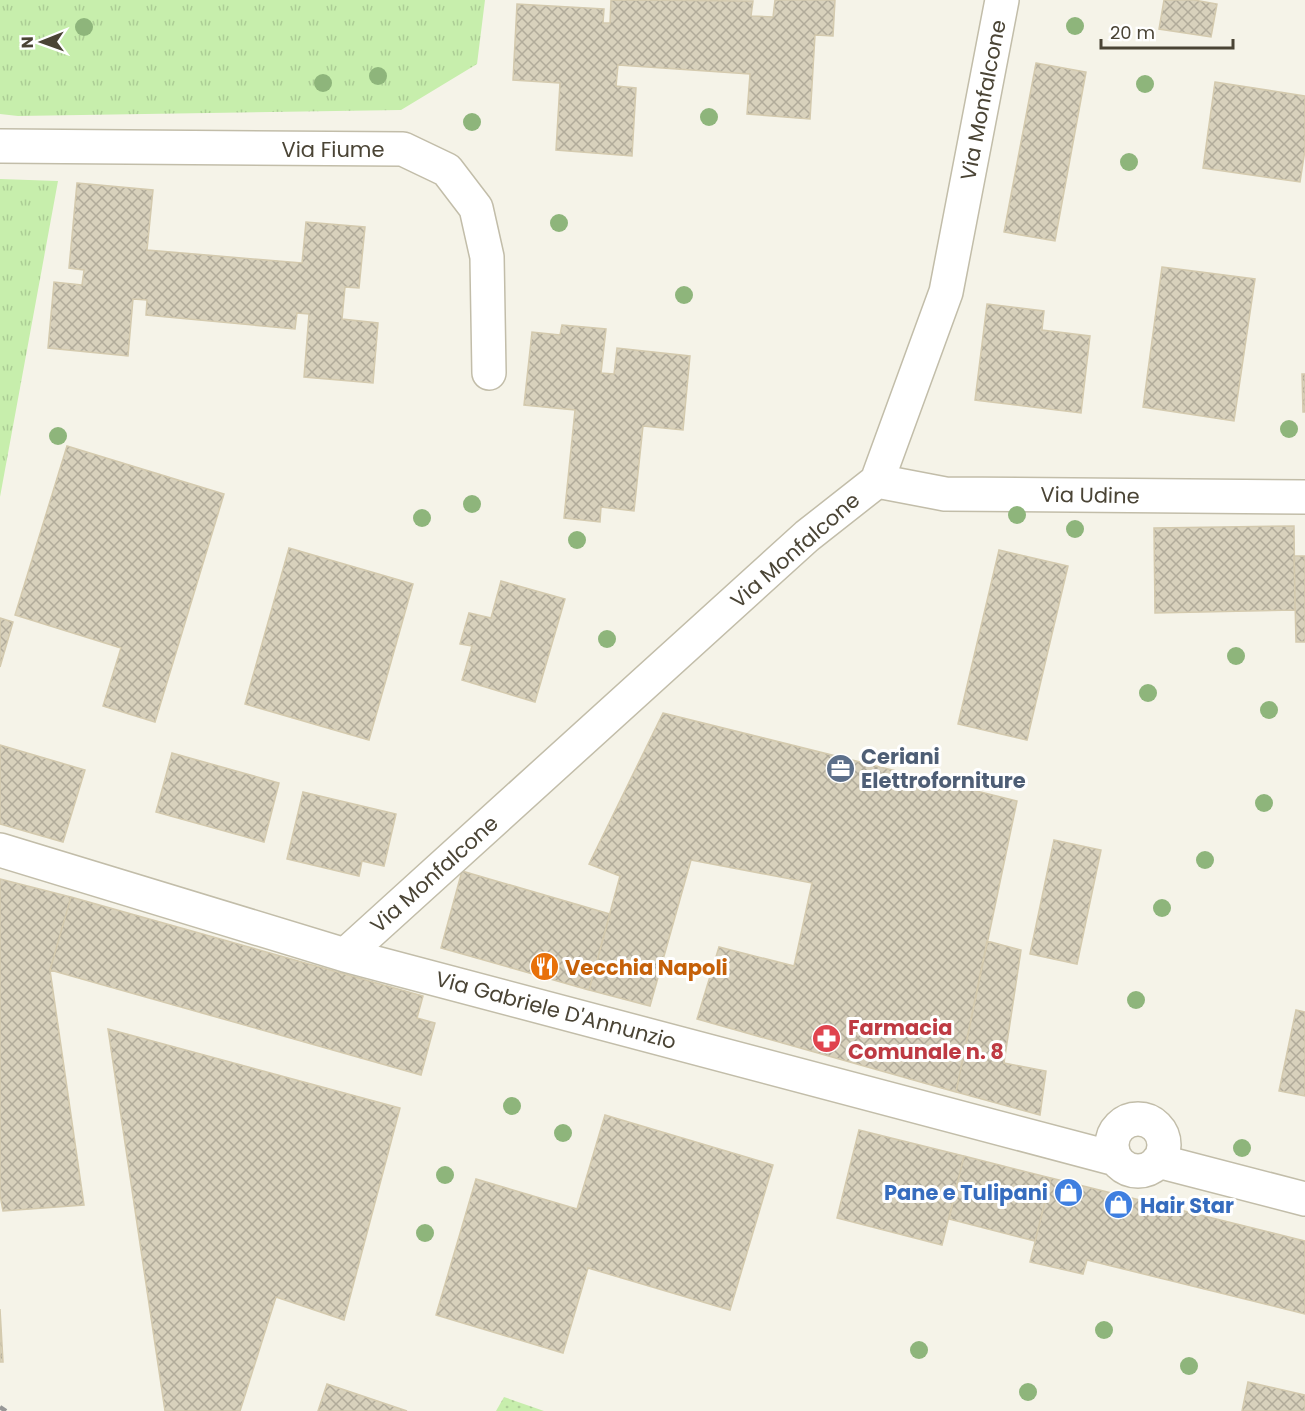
<svg xmlns="http://www.w3.org/2000/svg" width="1305" height="1411" viewBox="0 0 1305 1411" font-family="Poppins,sans-serif">
  <defs>
    <pattern id="grass-dots" width="8" height="8" patternUnits="userSpaceOnUse" patternTransform="scale(1.5)"><rect width="8" height="8" fill="#c7eeac"/><path d="M2 2h.1M6 6h.1" fill="none" stroke="#accd95" stroke-width="1.8" stroke-linecap="round"/></pattern>
    <pattern id="park-tufts" width="24" height="20" patternUnits="userSpaceOnUse" patternTransform="scale(1.5)"><rect width="24" height="20" fill="#c7eeac"/><path d="M3 7l-1-3M5 7V3M7 7l1-3M15 17l-1-3M17 17v-4M19 17l1-3" fill="none" stroke="#accd95"/></pattern>
    <pattern id="building-cross-hatch" width="8" height="8" patternUnits="userSpaceOnUse" patternTransform="scale(1.5)"><rect width="8" height="8" fill="#d8d1bc"/><path d="M0 0l8 8M0 8l8-8" fill="none" stroke="#b1ab9a"/></pattern>
  </defs>
  <rect width="100%" height="100%" fill="#f5f3e8"/>
  <path fill="url(#grass-dots)" d="M504,1397L544,1411H496Z"/>
  <path fill="url(#park-tufts)" d="M0,0H485L477,64L401,110L18,116L0,114Z
    M0,179L58,181L0,497Z"/>
  <path fill="url(#building-cross-hatch)" stroke="#d4caae" stroke-width="1.5" d="M611,0L753,1L751,16L773,17L775,0H835L833,36L815,35L810,119L747,114L750,74L618,65L616,86L636,88L632,156L556,150L560,83L513,80L517,4L604,9L603,23H610Z
    M1164,0H1194L1217,4L1211,37L1159,29Z
    M1036,63L1086,72L1055,241L1004,232Z
    M1215,82L1305,96V150L1300,182L1203,168Z
    M77,183L153,190L147,250L302,263L306,222L365,227L359,288L345,287L342,319L378,323L373,383L304,377L309,314L297,313L295,329L146,315L147,300L133,299L128,356L48,348L54,282L82,285L84,270L69,268Z
    M1162,267L1255,279L1234,421L1143,407Z
    M987,304L1044,311L1042,330L1090,336L1081,413L975,400Z
    M562,325L606,329L601,373L614,374L617,348L690,356L683,430L643,426L634,511L601,507L600,522L564,518L575,410L524,405L532,332L560,335Z
    M1302,374H1305V412H1303Z
    M67,446L224,494L155,722L103,706L121,648L15,615Z
    M1294,526L1295,610L1155,613L1154,528Z
    M289,548L413,584L369,740L245,704Z
    M999,550L1068,566L1027,740L958,724Z
    M1294,556H1305V642H1296Z
    M501,581L565,599L535,702L462,680L472,646L460,644L469,613L491,618Z
    M0,618L13,622L0,667Z
    M663,713L1017,801L956,1092L697,1019L719,947L794,966L812,883L691,860L650,1006L589,990L620,876L589,864Z
    M0,745L85,770L63,842L0,824Z
    M172,753L279,783L264,842L156,812Z
    M303,792L396,814L384,866L362,861L359,876L287,859Z
    M1054,840L1101,850L1077,964L1030,954Z
    M462,871L610,914L589,990L441,948Z
    M0,879L71,897L50,970L84,1205L3,1211L0,1195Z
    M71,897L423,996L417,1018L435,1023L421,1075L50,970Z
    M987,941L1021,950L1004,1063L1046,1071L1040,1115L956,1092Z
    M1296,1010L1305,1012V1096L1279,1091Z
    M108,1029L400,1108L344,1320L276,1297L240,1411H165Z
    M605,1115L773,1165L730,1310L588,1268L563,1353L436,1315L476,1179L577,1209Z
    M859,1130L964,1156L942,1245L837,1218Z
    M964,1156L1051,1178L1035,1241L949,1219Z
    M1051,1178L1305,1241V1314L1087,1260L1083,1274L1030,1262Z
    M0,1309L3,1362H0Z
    M1248,1382L1305,1395V1411H1242Z
    M327,1384L407,1411H318Z"/>
  <g fill="none" stroke-linecap="round" stroke-linejoin="round">
    <defs>
      <path id="street" d="M0,146L403,149L447,170L476,208L487,257L489,373
        M877,481L945,494L1305,497
        M0,850L345,955L1116,1159
        M345,955L807,536L877,481L946,292L1002,0
        M1112 1145a26 26 0 1 1 52 0a26 26 0 1 1-52 0Z
        M1158,1161L1305,1199"/>
    </defs>
    <use href="#street" stroke="#c2bda9" stroke-width="36"/>
    <use href="#street" stroke="#fff" stroke-width="33"/>
    <path stroke="#979797" stroke-width="4.5" stroke-dasharray="8 8" stroke-linecap="butt" d="M0,1407L6,1411"/>
  </g>
  <g fill="#8eb57b">
    <circle cx="1075" cy="26" r="9"/>
    <circle cx="84" cy="27" r="9"/>
    <circle cx="378" cy="76" r="9"/>
    <circle cx="323" cy="83" r="9"/>
    <circle cx="1145" cy="84" r="9"/>
    <circle cx="709" cy="117" r="9"/>
    <circle cx="472" cy="122" r="9"/>
    <circle cx="1129" cy="162" r="9"/>
    <circle cx="559" cy="223" r="9"/>
    <circle cx="684" cy="295" r="9"/>
    <circle cx="1289" cy="429" r="9"/>
    <circle cx="58" cy="436" r="9"/>
    <circle cx="472" cy="504" r="9"/>
    <circle cx="1017" cy="515" r="9"/>
    <circle cx="422" cy="518" r="9"/>
    <circle cx="1075" cy="529" r="9"/>
    <circle cx="577" cy="540" r="9"/>
    <circle cx="607" cy="639" r="9"/>
    <circle cx="1236" cy="656" r="9"/>
    <circle cx="1148" cy="693" r="9"/>
    <circle cx="1269" cy="710" r="9"/>
    <circle cx="1264" cy="803" r="9"/>
    <circle cx="1205" cy="860" r="9"/>
    <circle cx="1162" cy="908" r="9"/>
    <circle cx="1136" cy="1000" r="9"/>
    <circle cx="512" cy="1106" r="9"/>
    <circle cx="563" cy="1133" r="9"/>
    <circle cx="1242" cy="1148" r="9"/>
    <circle cx="445" cy="1175" r="9"/>
    <circle cx="425" cy="1233" r="9"/>
    <circle cx="1104" cy="1330" r="9"/>
    <circle cx="919" cy="1350" r="9"/>
    <circle cx="1189" cy="1366" r="9"/>
    <circle cx="1028" cy="1392" r="9"/>
  </g>
  <defs>
    <symbol id="office-disc" viewBox="-11 -11 22 22"><circle r="9.5" fill="#5c6f8a" stroke="#fff"/><path d="M-6-3h4V-5.5h4V-3h4V5H-6ZM-1-4.5V-3h2v-1.5ZM-6 0V1H6V0Z" fill="#fff"/></symbol>
    <symbol id="restaurant-disc" viewBox="-11 -11 22 22"><circle r="9.5" fill="#e8710a" stroke="#fff"/><path d="M-5-6h1v4h1v-4h1v4h1v-4h1v5L-1.5 .5V6h-2V.5L-5-1ZM5-6V6H3V1.5H1.5Q1.5-4 5-6Z" fill="#fff"/></symbol>
    <symbol id="pharmacy-disc" viewBox="-11 -11 22 22"><circle r="9.5" fill="#e0444e" stroke="#fff"/><path d="M-2-6h4v4h4v4h-4v4h-4v-4h-4v-4h4Z" fill="#fff"/></symbol>
    <symbol id="shop-disc" viewBox="-11 -11 22 22"><circle r="9.5" fill="#3f7fe0" stroke="#fff"/><path d="M-5-2.5h2.3a2.7 3.5 0 0 1 5.4 0H5L5.5 6h-11ZM-1.5-2.5h3a1.5 2.3 0 0 0-3 0Z" fill="#fff"/></symbol>
  </defs>
  <g fill-rule="evenodd">
    <use href="#office-disc" x="824" y="752" width="33" height="33"/>
    <use href="#restaurant-disc" x="528" y="950" width="33" height="33"/>
    <use href="#pharmacy-disc" x="810" y="1022" width="33" height="33"/>
    <use href="#shop-disc" x="1052" y="1176" width="33" height="33"/>
    <use href="#shop-disc" x="1102" y="1188" width="33" height="33"/>
  </g>
  <g text-anchor="middle" dominant-baseline="central" stroke-width="6" stroke-linejoin="round" paint-order="stroke">
    <g font-size="21" fill="#4a4435" stroke="#fff">
      <text transform="translate(983 100) rotate(-79)">Via Monfalcone</text>
      <text x="333" y="149">Via Fiume</text>
      <text transform="translate(1090 495) rotate(1)">Via Udine</text>
      <text transform="translate(795 550) rotate(-41)">Via Monfalcone</text>
      <text transform="translate(434 874) rotate(-42)">Via Monfalcone</text>
      <text transform="translate(556 1010) rotate(15)">Via Gabriele D'Annunzio</text>
    </g>
    <g font-size="21" font-weight="bold" fill="#4e5e75" stroke="#fff" text-anchor="start">
      <text x="861" y="756">Ceriani<tspan x="861" dy="24">Elettroforniture</tspan></text>
    </g>
    <g font-size="21" font-weight="bold" fill="#c56008" stroke="#fff" text-anchor="start">
      <text x="565" y="967">Vecchia Napoli</text>
    </g>
    <g font-size="21" font-weight="bold" fill="#be3a42" stroke="#fff" text-anchor="start">
      <text x="848" y="1027">Farmacia<tspan x="848" dy="24">Comunale n. 8</tspan></text>
    </g>
    <g font-size="21" font-weight="bold" fill="#366cbe" stroke="#fff" text-anchor="end">
      <text x="1048" y="1192">Pane e Tulipani</text>
      <text x="1140" y="1205" text-anchor="start">Hair Star</text>
    </g>
  </g>
  <g transform="translate(42 42) rotate(269)" stroke="#ffffff" stroke-width="4.5" paint-order="stroke">
  <path d="M0-4.5L10 22L0 15L-10 22Z" fill="#4a4435"/>
  <text y="-9" font-size="16" font-weight="bold" text-anchor="middle" fill="#4a4435">N</text>
  </g>
  <path d="M1101 39v9h132v-9" fill="none" stroke="#4a4435" stroke-width="3"/>
  <text x="1110" y="39" font-size="18" fill="#4a4435" stroke="#ffffff" stroke-width="4.5" paint-order="stroke">20 m</text>
</svg>
